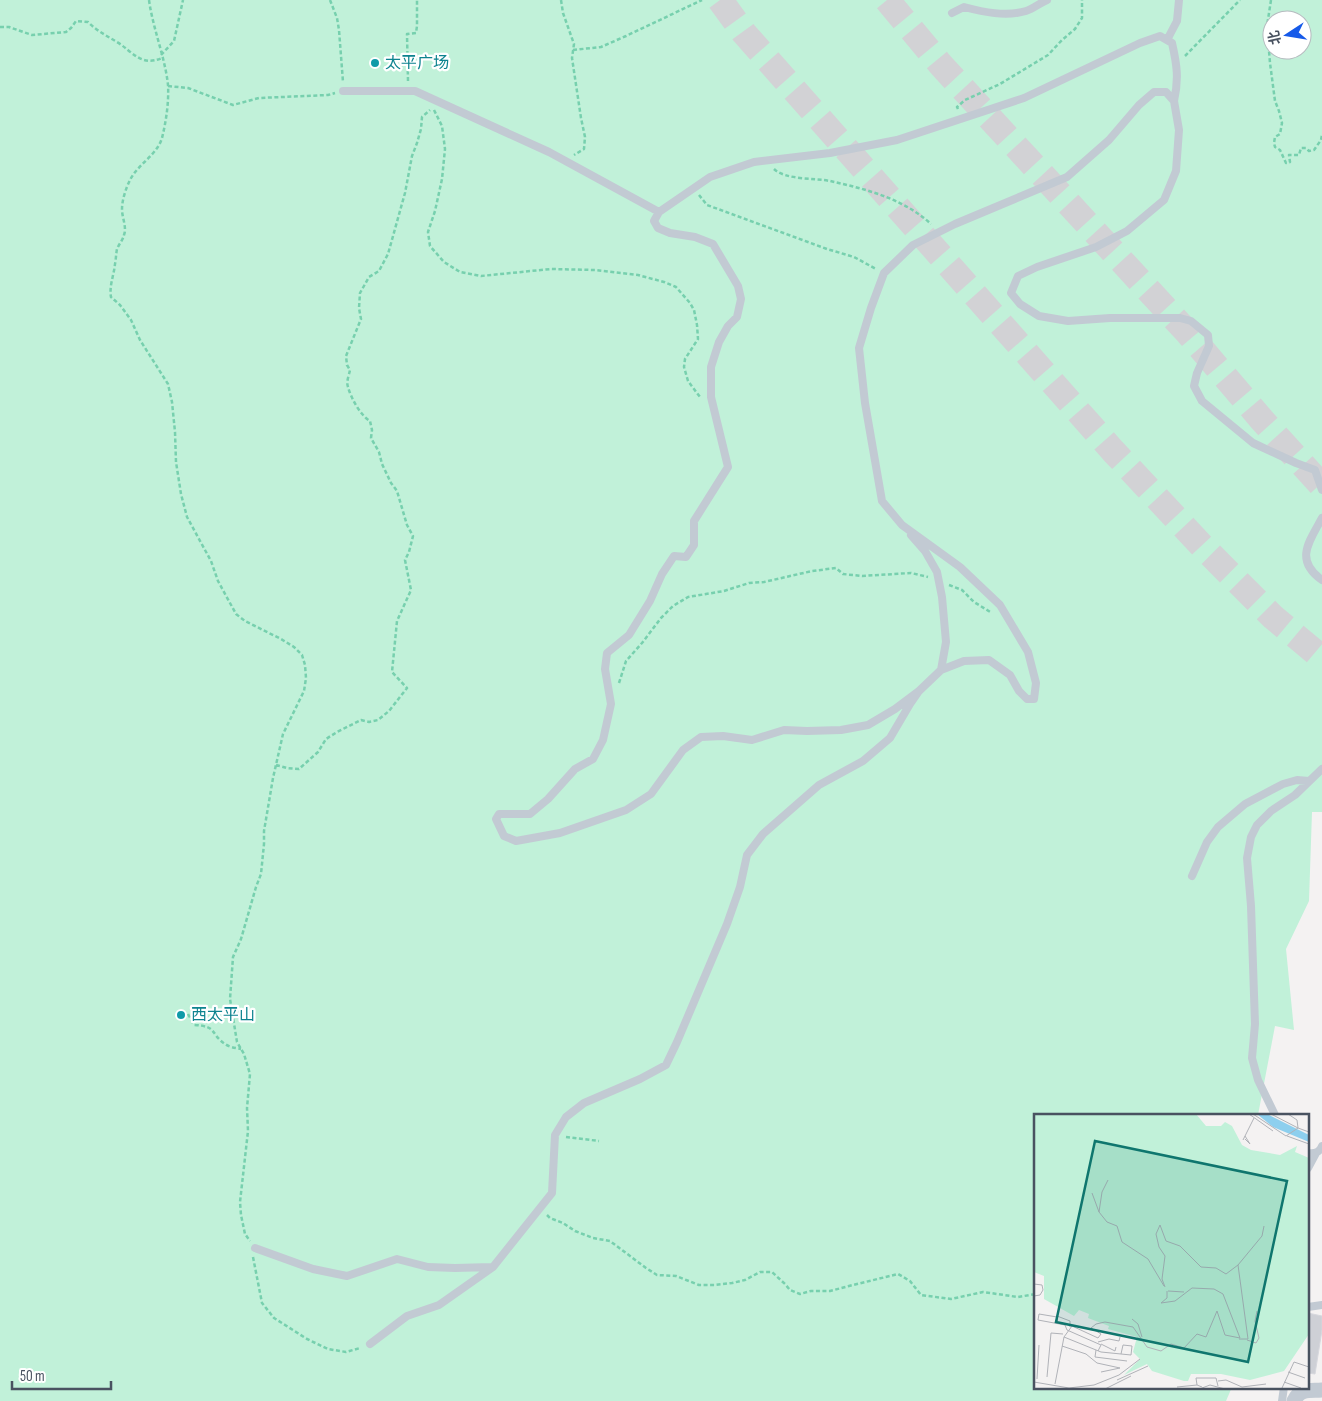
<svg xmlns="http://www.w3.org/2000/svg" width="1322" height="1401" viewBox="0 0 1322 1401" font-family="'Sofia Sans Condensed','Noto Sans SC',sans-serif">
  <rect width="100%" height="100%" fill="#f4f2f2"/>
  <path fill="#c1f1d9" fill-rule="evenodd" d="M0,0H1322V812H1312L1309,901L1286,949L1294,1030L1275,1026L1258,1115H1036V1387H1232L1226,1401H0ZM1272,20H1302V50H1272Z"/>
  <path fill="#ced0d6" stroke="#d6d7dd" d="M1308,1313L1322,1316V1330L1315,1374L1308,1373Z"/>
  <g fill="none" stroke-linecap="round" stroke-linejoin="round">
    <path stroke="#d2d2d5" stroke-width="26" stroke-dasharray="26 13" stroke-linecap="butt" d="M720,0L744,33L1113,451L1202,546L1273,617L1322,658
      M887,0L941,65L1188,333L1262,420L1322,486"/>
    <path stroke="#77d0ae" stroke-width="2.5" stroke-dasharray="4 2.5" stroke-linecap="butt" d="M149,0C153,29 165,57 168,85C169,102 166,122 162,138C157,155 138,164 130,180C126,188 122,200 122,209C122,218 127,227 124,235C123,240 119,244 117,249C116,254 116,259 115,264C114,275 109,286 111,297L120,305L131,320L140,340L168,384L172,402L175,432L176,462L181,494L187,517L211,561L218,581L236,614L245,621L281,639L294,647L302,655L305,665L306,678L304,691L283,734L273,778L264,831V844L261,874L256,887L241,939L233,957L230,999L237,1042L244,1054L250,1074L247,1108L248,1131L240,1202L241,1215L245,1234L250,1241
      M330,0L337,18L339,30L343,82
      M561,0L563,13L574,44L572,58L581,118L585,137L584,149L574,155
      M1271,0L1267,26L1270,63L1275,101L1279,111L1282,123L1280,134L1275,137L1274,143L1275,147L1280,150L1286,163L1290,162L1289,155H1299L1301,148H1306L1309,151L1314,150L1321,140L1322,135
      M0,27H9L32,35L66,32L71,28L76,21L88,22C97,31 107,36 117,42C133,52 141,67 162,58
      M573,50L601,47L626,36L702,0
      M161,55L174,41L183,0
      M1185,56L1240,0
      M408,81L407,34L416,33L417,26V0
      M168,86L188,88L233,105L259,98L328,95L335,93
      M958,109L957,107L965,100L1000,84L1048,55L1062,40L1075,29L1082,18V0
      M434,110L442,126L445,149L442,179L435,211L428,232L430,246L444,262L460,272L481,276L551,269L595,270L638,275L664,282L676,287L690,303L694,310L697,325L698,339L685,359L684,367L688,381L700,397
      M774,169C785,180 815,178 830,181C866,189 904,199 931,224
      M699,195L707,205L827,249L854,257L876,269
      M949,585L962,590L974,602L992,613
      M619,683L626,661L642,643L661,618L673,606L688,597L724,591L749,583L764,582L812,571L836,568L843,574L862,576L911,573L928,577
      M276,765L287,768L299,769L318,752L326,739L337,732L361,720L369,722L378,720L389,711L407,688L392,672L397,621L411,590L405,560L409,552L413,536L407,525L397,491L391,483L382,464L379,452L371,438L372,430L370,421C360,415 351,398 348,387C346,382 349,375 350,370L347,365L346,356L361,319L359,308L360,293L369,277L379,271L388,254L405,193L412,156L417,143L421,129L422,117L430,110
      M188,1014L194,1025C218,1026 210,1034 225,1044C229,1047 235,1048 241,1049
      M566,1137L599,1141
      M547,1215L550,1218L563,1223L575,1231L593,1238L610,1241L646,1268L657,1275L676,1276L699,1285H715L732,1283L745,1280L760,1272H772L785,1284L790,1290L800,1294L811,1291H830L849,1286L898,1274L910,1281L921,1295L951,1299L983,1292L1018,1297L1036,1294
      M253,1257L262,1303L274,1318L307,1339L328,1349L346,1352L360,1348"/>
    <path stroke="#c2cad3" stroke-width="8" d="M952,13L964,7C983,12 1006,17 1026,11C1033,9 1040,3 1047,0
      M1167,40L1177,21L1179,0
      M343,91H415L549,152L659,212
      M1322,518C1309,542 1294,560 1322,580
      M941,670L964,661L989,660L1010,675L1019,691L1027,699H1034L1036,683L1028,652L1000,605L960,567L902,525L882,501L865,403L859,348L871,308L884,273L913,245L955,224L1067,177L1109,140L1139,105L1154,92H1166L1174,101L1179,130L1176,171L1164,200L1127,231L1096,247L1037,267L1018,276L1011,293L1020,304L1039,316L1068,321L1110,318H1180L1191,321L1208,335L1209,346L1197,373L1194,386L1202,401L1253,443L1296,463L1315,470L1322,490
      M919,691L895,709L868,725L841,730L807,731L784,730L752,740L723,736L701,737L683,750L651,794L626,810L560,833L516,841L504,836L496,819L499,814H530L548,799L575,769L593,759L603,740L611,704L605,669L607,653L629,635L650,601L662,574L674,556L686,557L694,545V521L728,467L711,397V367L719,342L728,326L737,317L741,299L738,286L713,244L695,237L670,233L658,228L654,221L659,212L710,177L754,162L830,153L897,140L1024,98L1140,43L1160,36L1172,43C1177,65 1179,79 1174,101
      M1192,876L1207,842L1218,827L1245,804L1283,784L1297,780L1309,781
      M1275,1115L1258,1080L1252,1058L1255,1024L1251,906L1247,858L1251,837L1257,825L1271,811L1295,795L1322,769
      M1308,1153C1314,1154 1320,1152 1322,1146
      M1308,1168L1316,1153
      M255,1248L313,1269L347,1276L397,1259L428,1267L455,1268L492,1267
      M1308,1307L1322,1305
      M370,1344L407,1316L439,1305L493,1267L552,1193L555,1135L566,1117L584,1103L640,1079L666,1065L677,1042L727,924L740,887L747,855L763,834L819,785L863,761L890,738L910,704L919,691L941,670L946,642L942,597L937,572L925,551L911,535
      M1282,1401L1284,1387"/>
    <path stroke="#c2cad3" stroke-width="15" d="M1294,1401C1300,1388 1310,1391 1322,1390"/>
  </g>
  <g fill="#0f9aa8" stroke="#fff" stroke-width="2">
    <circle cx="375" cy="63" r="5"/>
    <circle cx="181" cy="1015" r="5"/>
  </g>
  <g text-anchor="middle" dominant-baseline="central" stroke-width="4.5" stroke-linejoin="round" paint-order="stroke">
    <g font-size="16" fill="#0d838f" stroke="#fff" text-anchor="start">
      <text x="385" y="63">太平广场</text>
      <text x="191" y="1015">西太平山</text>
    </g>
  </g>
  <g transform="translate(1034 1114)">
    <rect width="275" height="275" fill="#f4f2f2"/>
    <path d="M0,0H162L172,12H187L191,8L198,12L208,31L217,36L246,41L263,32L261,38L275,44V220L250,257L216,266L187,260H157L154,267H150L118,257L113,250L90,261L106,245L99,238L103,223L74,215L75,212L54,204L55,200L45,196L40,202L10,185V162L0,158Z" fill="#c1f1d9"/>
    <path d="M223,0H233L275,21V28L239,13Z" fill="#8dcfee"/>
    <path fill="none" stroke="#b0b2b8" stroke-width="1" d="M215,0L239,17M219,0L252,22L264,14L275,18M237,0L264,14L263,6L254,0M253,22L275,30M211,25L216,30L211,22M209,26L220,4M58,79L65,98L73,108L83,112L88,128L114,145L130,172M65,98L68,78L74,66M204,151L228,122L230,112M0,170L8,171L9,176L6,181L0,182M131,173L128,165L131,142L125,133L122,120L126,111L132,127L146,132L167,153L182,154L192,160L204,151L214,225H205M134,177L150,178M23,202L36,207V213M98,205L104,210L108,223M24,210L23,203L5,200L4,206L31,211L33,216M33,216L67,231L64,237M30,223L67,238L97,241L98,232L89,231L87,240M213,226L222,229L225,224L221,207L223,197M64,228L75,225L85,227L86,223M67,230L81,237L82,233M28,232L52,240L63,249L86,254M62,236L61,243L93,247M67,258L86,254M254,258L271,264M13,263L17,219L29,220M3,265L5,231M83,266L114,252M184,267L192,266L208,273L232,270M0,268L35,274L60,271L85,261L106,245M250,268L267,274M21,270L30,223L38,212L64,224L67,220L57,214L62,210L71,208L99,213L113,233L127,237L137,230L150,234L163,220L172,223L183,197L191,221L206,224L189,180L180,175L158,174L141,187L127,189L133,184V177M143,273L163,271M168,273L163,271L162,264H182L184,272M168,274L176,271L191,275M248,274L260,248L275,253M71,275L97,262"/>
    <path fill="#0f766e" fill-opacity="0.15" stroke="#0f766e" stroke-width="2.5" d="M61,27L253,67L214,248L22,208Z"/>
    <rect width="275" height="275" fill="none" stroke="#495260" stroke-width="2.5"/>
  </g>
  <g transform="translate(1287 35) rotate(258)"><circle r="24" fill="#ffffff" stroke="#b6babf"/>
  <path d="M0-4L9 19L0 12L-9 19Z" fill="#165ae9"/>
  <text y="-8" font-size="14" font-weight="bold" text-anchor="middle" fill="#495260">北</text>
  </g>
  <path d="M12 1381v8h99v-8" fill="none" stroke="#495260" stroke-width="2.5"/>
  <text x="20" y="1381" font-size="15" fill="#495260" stroke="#ffffff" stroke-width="4" paint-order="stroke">50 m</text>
</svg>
